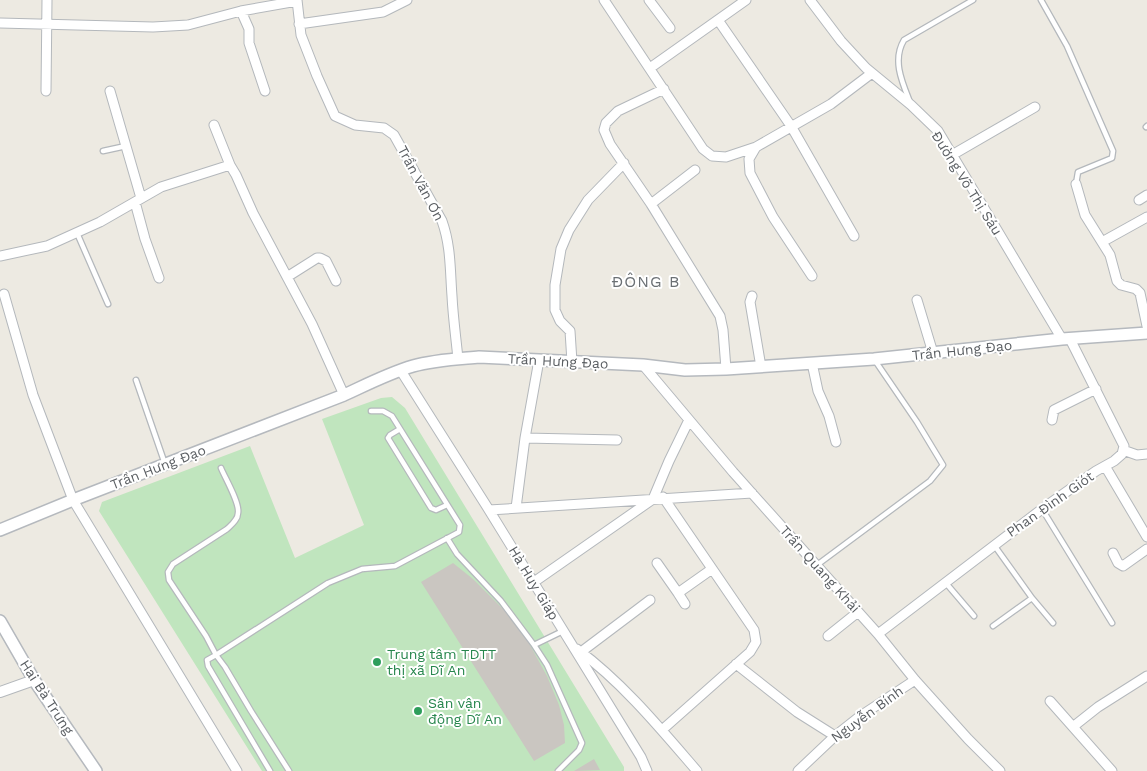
<svg xmlns="http://www.w3.org/2000/svg" width="1147" height="771" viewBox="0 0 1147 771" font-family="'Work Sans',sans-serif">
  <rect width="100%" height="100%" fill="#edeae2"/>
  <path fill="#c0e5be" d="M392,397L405,408L624,767V771H262L99,511L102,502L250,446L295,558L364,525L322,419L381,398Z"/>
  <path fill="#cac6c1" d="M453,563L473,579L511,617L525,636L547,676L559,705L564,725L565,743L534,761L421,582Z
    M594,759L600,770L574,771Z"/>
  <g fill="none" stroke-linecap="round" stroke-linejoin="round">
    <defs>
      <path id="service" d="M1041,0L1067,46L1113,151L1112,158L1078,172L1076,184
        M910,102C902,82 892,60 904,40L973,0
        M1146,127L1147,126
        M103,151L126,146
        M77,233L108,304
        M136,380L165,464
        M400,429L390,435L388,438L431,508L436,510L447,505
        M221,468C225,478 240,503 238,513C238,520 231,525 227,529L173,564L168,572L169,580L206,636L216,655L207,660L208,666L270,771
        M1042,509L1112,623
        M447,538L457,554L501,601L534,645
        M817,565L930,481L943,465L917,422L874,359
        M945,582L974,616
        M1032,598L1053,623
        M993,626L1032,598L994,545
        M289,771L251,711L225,667L216,655L328,583L362,569L395,566L459,532L460,525L392,416L383,411H371
        M558,771L579,750L582,743L547,665L534,645L563,631"/>
      <path id="minor" d="M297,0L301,35L317,76L335,116L355,125L384,128L394,135L442,221C451,246 450,270 452,296C453,317 456,338 458,359
        M604,0L703,149L712,156L726,157L756,147
        M649,0L670,28
        M810,0L841,41L866,68L911,105L938,131L1062,339
        M241,11L249,29V43L265,91
        M718,20L791,126L854,236
        M0,23L153,27L188,25L241,11L297,1
        M299,24L383,12L407,0
        M650,68L746,0
        M664,89L618,111L606,123L604,130L610,144L651,204L720,316L723,330L726,369
        M46,91L47,0
        M110,91L141,198
        M214,125L230,165
        M952,155L1035,107
        M1076,184L1085,215L1110,255L1117,281L1121,285L1136,289L1140,293L1147,326
        M1139,200L1147,195
        M135,202L145,239L159,278
        M651,204L695,170
        M1102,242L1147,217
        M0,256L47,246L100,222L161,187L230,165L236,175L253,213L312,324L344,395
        M812,276L773,217L750,173L749,159L756,147L831,104L872,73
        M287,277L317,258H320L326,261L336,281
        M4,294L33,395L73,500L237,771
        M752,296L750,302L761,367
        M917,300L933,353
        M572,362L570,331L560,321L555,310V285L561,249L569,230L588,200L624,163
        M812,363L818,391L829,416L836,442
        M643,365L733,472L878,634L915,680L968,739L1000,771
        M401,371L489,510L641,757L647,771
        M1052,420L1054,410L1096,389
        M525,438L617,440
        M1123,450L1137,455L1147,454
        M1105,466L1147,537
        M516,508L525,438L539,360
        M489,510L752,493
        M1113,553L1118,563L1123,566L1147,549
        M657,563L678,593L712,569
        M534,582L653,499L669,461L689,420
        M678,593L685,604
        M878,634L1042,509L1096,471L1114,461L1122,454L1124,446L1070,339
        M828,636L858,612
        M577,649C623,683 660,728 697,771
        M581,652L650,600
        M736,664L797,712L835,736
        M1050,701L1112,771
        M1074,726L1098,707L1147,676
        M662,730L750,652L756,642L754,630L663,497
        M798,771L835,736L859,717L915,680"/>
      <path id="tertiary" d="M0,692L34,680"/>
      <path id="secondary" d="M0,530L73,500L344,395C366,385 389,373 413,366C434,360 457,359 479,357L643,365L685,370L726,369L874,359L1062,339L1147,333
        M0,621L34,680L96,771"/>
    </defs>
    <use href="#service" stroke="#b4b8bc" stroke-width="7"/>
    <use href="#minor" stroke="#b4b8bc" stroke-width="11"/>
    <use href="#tertiary" stroke="#b4b8bc" stroke-width="12"/>
    <use href="#secondary" stroke="#b5b9be" stroke-width="14"/>
    <use href="#service" stroke="#fff" stroke-width="4.5"/>
    <use href="#minor" stroke="#fff" stroke-width="9"/>
    <use href="#tertiary" stroke="#fff" stroke-width="10"/>
    <use href="#secondary" stroke="#fff" stroke-width="11"/>
  </g>
  <g fill="#2e9e5b" stroke="#fff" stroke-width="2">
    <circle cx="377" cy="662" r="5"/>
    <circle cx="418" cy="711" r="5"/>
  </g>
  <g text-anchor="middle" dominant-baseline="central" stroke-width="4" stroke-linejoin="round" paint-order="stroke">
    <g font-size="14" fill="#5a5e62" stroke="#fff">
      <text transform="translate(421 183) rotate(62)">Trần Văn Ơn</text>
      <text transform="translate(967 183) rotate(58)">Đường Võ Thị Sáu</text>
      <text transform="translate(962 350) rotate(-6)">Trần Hưng Đạo</text>
      <text transform="translate(558 361) rotate(3)">Trần Hưng Đạo</text>
      <text transform="translate(158 467) rotate(-21)">Trần Hưng Đạo</text>
      <text transform="translate(1050 504) rotate(-35)">Phan Đình Giót</text>
      <text transform="translate(820 569) rotate(48)">Trần Quang Khải</text>
      <text transform="translate(534 583) rotate(59)">Hà Huy Giáp</text>
      <text transform="translate(47 697) rotate(57)">Hai Bà Trưng</text>
      <text transform="translate(867 714) rotate(-36)">Nguyễn Bính</text>
    </g>
    <g font-size="14" fill="#27864d" stroke="#fff" text-anchor="start">
      <text x="387" y="654">Trung tâm TDTT<tspan x="387" dy="16">thị xã Dĩ An</tspan></text>
      <text x="428" y="703">Sân vận<tspan x="428" dy="16">động Dĩ An</tspan></text>
    </g>
    <g font-size="16" letter-spacing="1" fill="#6b7074" stroke="#fff">
      <text x="646" y="281">ĐÔNG B</text>
    </g>
  </g>
</svg>
